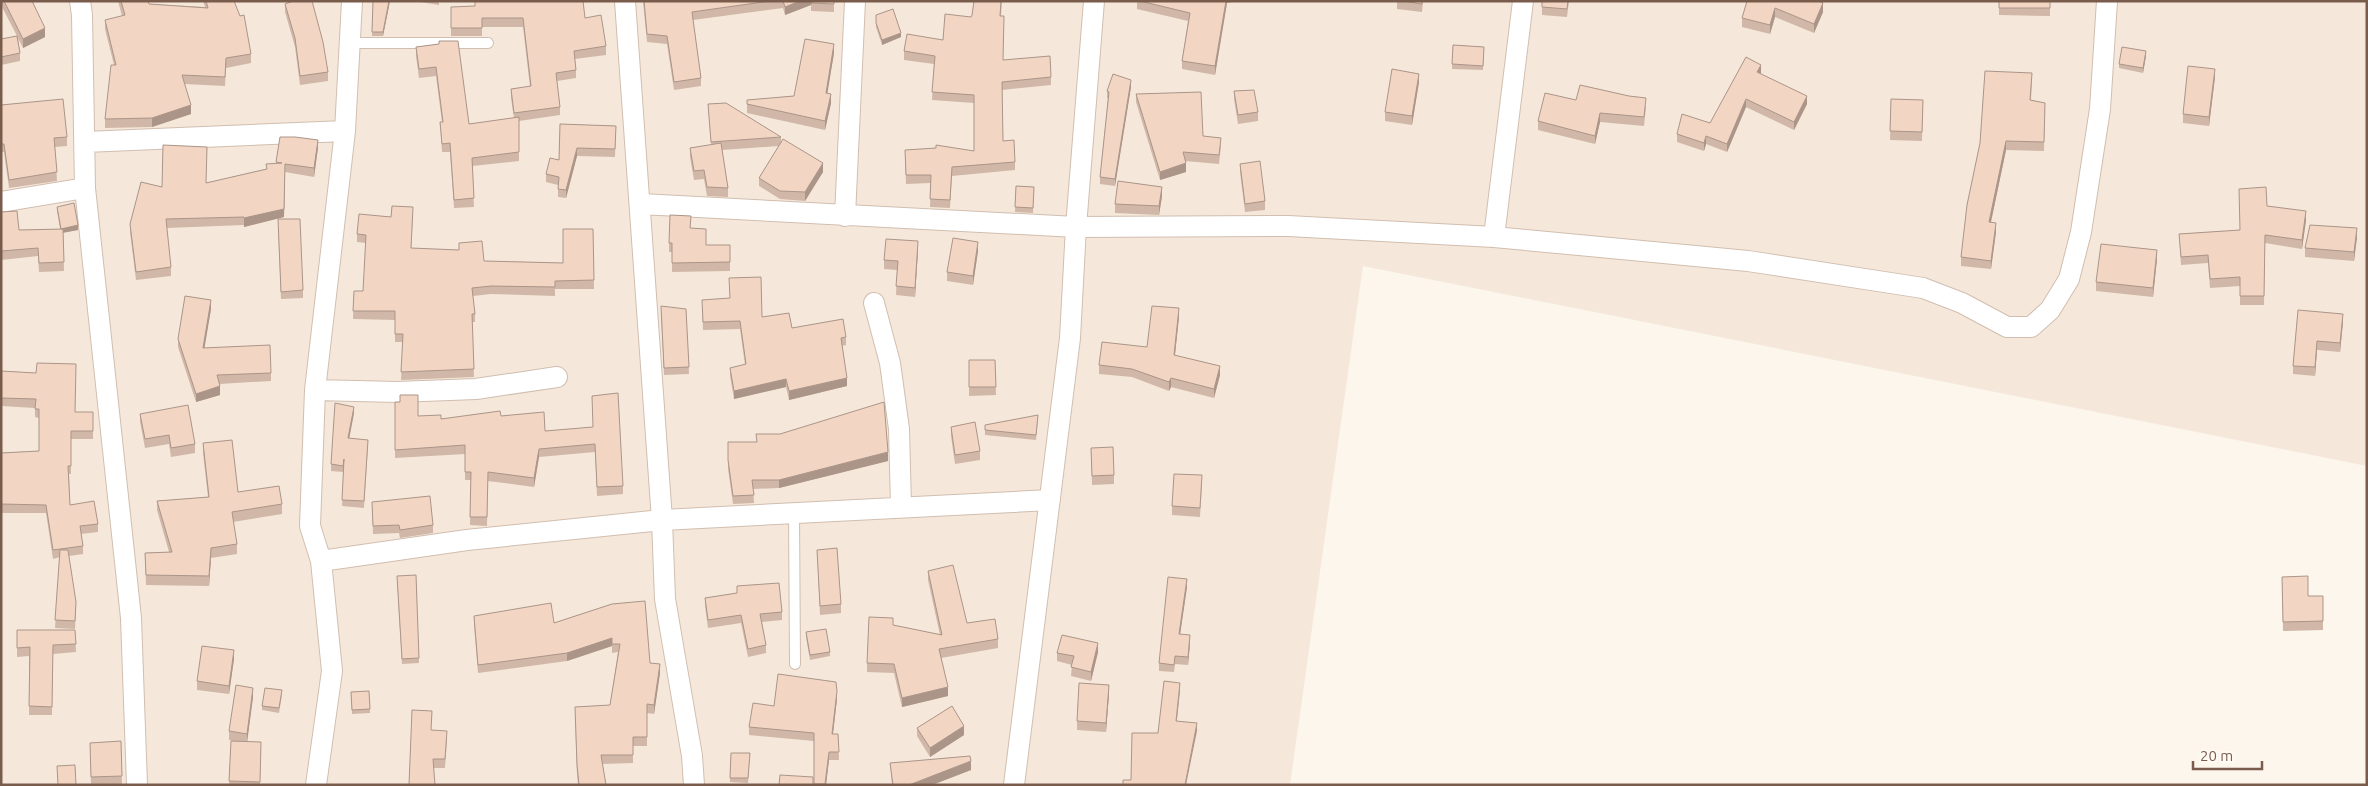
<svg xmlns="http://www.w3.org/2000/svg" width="2368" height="786" viewBox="0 0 2368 786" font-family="Ubuntu,sans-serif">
  <rect width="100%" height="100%" fill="#fdf6ec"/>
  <path fill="#f5e8da" d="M1,1H2367V466L1363,266L1290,785H1Z"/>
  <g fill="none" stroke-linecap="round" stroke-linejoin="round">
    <defs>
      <path id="service" d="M348,43H488
        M794,512L795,664"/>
      <path id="minor" d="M80,1L82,15L85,188L131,618L137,785
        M352,1L345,131L315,390L310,526L321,561L467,540L662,520L1050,500
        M625,1L662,520L665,599L692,756L694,785
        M85,142L345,131
        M1,202L85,188
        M641,204L1076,227L1288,226L1494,237L1748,261L1923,288L1962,303L2007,327H2031L2050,310L2069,279L2081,232L2100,109L2107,1
        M845,216L855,1
        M1494,237L1523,1
        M874,303L890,363L899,429L901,506
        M315,390L397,392L476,389L557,377
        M316,785L332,671L321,561
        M1014,785L1070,338L1076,227L1094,1"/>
    </defs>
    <use href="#service" stroke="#d1beb0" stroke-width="12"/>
    <use href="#minor" stroke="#d1beb0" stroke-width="22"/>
    <use href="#service" stroke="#fff" stroke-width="10"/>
    <use href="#minor" stroke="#fff" stroke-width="20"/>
  </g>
  <path fill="#d1b7a8" d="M2,1H34L33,2L45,37L23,48L18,38L20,53V61L1,65V39L17,36L2,7Z
    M118,1H148L149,4L205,7L203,1H234L251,54V63L226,68L225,86L184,84L191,114L152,127L105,128V119L114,65L105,29V20L122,16Z
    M373,1H390L383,36H372Z
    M414,1H439V5Z
    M643,1H834V12L811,11V5L785,15L783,8L693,20L701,78V86L674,90L667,44L647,42Z
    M974,1H1002L1001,16L1003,60L1051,77V85L1002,90L1003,141L1015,162V170L952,176L950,208L930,207L931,183L906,184L905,150L974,151V103L932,100L934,64L904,60V51L943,40L971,17L972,15Z
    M1137,1H1234V2L1227,3L1215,75L1182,69V61L1188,21L1137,9Z
    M1397,1H1423L1422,12L1397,9Z
    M1542,1H1569L1567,17L1542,15Z
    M1747,1L1823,12L1814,33L1775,17L1770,34L1742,27V18Z
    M1999,1H2050V16L1999,15Z
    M285,4L328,72V81L300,85L295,47L285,12Z
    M451,7L585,18L606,46V55L575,59L576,70V78L557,81L560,107V115L519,121V161L472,166L474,207L454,208L450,152H442L440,122H442L436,76L419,78L416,56V47L439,44L469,124L514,118L511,98V89L530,87L523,27H482V36H451Z
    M876,15L901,37L882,45L876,27Z
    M1453,45L1484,47L1483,70L1452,69Z
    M834,53L827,93L831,103L825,130L747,113V100L794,96Z
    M2146,56L2143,73L2119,68V64Z
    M1761,73L1760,74L1807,104L1794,130L1746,107L1727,152L1706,144L1704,151L1677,142V134L1710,123Z
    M2215,77L2209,126L2183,123V114Z
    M1419,82L1412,125L1385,121V112Z
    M2032,82L2031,100L2045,103L2044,151L2006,150L1991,222L1996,232L1991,269L1961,266V257L1980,143Z
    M1131,87L1115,186L1100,184V177L1108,98H1107V91Z
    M1234,91L1258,112V121L1238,124L1234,99Z
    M1136,94L1203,136L1221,146L1219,164L1185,161L1186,172L1160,180L1136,102Z
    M1891,99L1923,100L1922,141L1890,140Z
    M1576,100L1646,107L1644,126L1600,122L1595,144L1538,130V121Z
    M708,104L781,137V143L823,172L805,201L780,199L759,186V178L779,146L722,150L728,188V197L707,196L704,179L694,180L690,157V148L711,145Z
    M1,105L67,137V146L55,147L57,181L9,188L4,152H1Z
    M560,124L616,126L615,157L577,156L566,198L558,197V185L546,182V174L559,160Z
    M280,137L318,148L314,177L285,172L284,217L244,227V225L167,228L171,267V276L136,280L130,232V224L162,187L206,183L266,169L276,164Z
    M1240,164L1265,201V210L1245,212L1240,172Z
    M1016,186L1034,187L1033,213L1015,212Z
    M1162,196L1159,215L1115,213V204Z
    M2267,206L2306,220L2302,249L2265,243L2264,305H2240V286L2210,288L2208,263L2181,265L2179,234L2240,230Z
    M57,207L78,230L63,233L64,271L39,272L38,256L1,260V212L19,230L60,229L57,211Z
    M413,216L411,248L459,250V243L484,261L563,263L593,229L594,289H555V296L491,294L473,296L475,314V322H472L474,377L401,380L403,342H395V320L353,319L354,291H363L366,243L357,242V234L391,217Z
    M278,227L303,290V298L281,299Z
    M691,228L706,245H730V271L672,272V252H669V243Z
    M2357,237L2354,261L2305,257V248Z
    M918,250L915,297L896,295L897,270L884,269V260Z
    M978,251L973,285L947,281V272Z
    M2157,259L2153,297L2096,291V282Z
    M702,308L762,317L792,328L846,337V345L842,346L847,386L789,400L786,387L734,399L730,376V368L745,365L740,329L703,330Z
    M211,309L204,348L271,373V381L219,384L220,395L196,402L178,347V339Z
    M686,309L689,374L664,375L661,313Z
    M2298,310L2343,322L2340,352L2317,350L2315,376L2293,374V366Z
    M1179,317L1175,355L1220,375L1214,398L1171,387L1169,391L1132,377L1099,374V365L1147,347Z
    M969,360H995L996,395L969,396Z
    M1,371L75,412H93V439H71V474H69L70,505L98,524V532L81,534L83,546V554L69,556L76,610L75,629L55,628L60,557L53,559L46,513H1V453L39,451V418L35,417V408L1,406Z
    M395,402L418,416L441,419L501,416L545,431L593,427L623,486V494L597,496L595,452L539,457L534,487L488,481L487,526L470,525L471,480H465V454L395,458Z
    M354,413L349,438L368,446L364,508L342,506L344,468L343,472L331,471V464Z
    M140,414L195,444V453L171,457L169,444L145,448L140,422Z
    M1038,420L1036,440L985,435V425Z
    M951,427L980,451V460L955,464L951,436Z
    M728,442L888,461L779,488L753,489L754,503L733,504L728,469Z
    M203,443L238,492L282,504V514L233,522L237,544V554L211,558L209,586L146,585L145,553L169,552L157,510V501L208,497L203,453Z
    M1091,448L1114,475V484L1092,485Z
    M1202,484L1200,517L1172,515V506Z
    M372,502L433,525V533L400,538L399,533L373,534Z
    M817,550L841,604V613L820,615Z
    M928,571L967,623L998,639V648L941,658L948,696L902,707L894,673L867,672V663L893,625L940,635L928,580Z
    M416,575L419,663L402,664L397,580Z
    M2282,577L2308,596H2323V630L2283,631Z
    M737,586L782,612V620L762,622L766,645V653L748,657L741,623L708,628L705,606V598L737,593Z
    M1187,587L1180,634L1190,643L1188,665L1175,664L1174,672L1159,671V663Z
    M612,604L650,663L660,673L654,714L647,713V746H633V763L602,764L606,785H578L577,774L575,716L610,705L618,652L612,653V646L567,661L478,673L474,625V616L554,623Z
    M17,630H75L76,652L53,654L52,715H29V656L17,657Z
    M806,632L830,652V656L810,660L806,637Z
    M1098,652L1091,681L1071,676L1072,665L1057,661V653Z
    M234,659L229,694L197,690V681Z
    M369,691L370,713L352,714L351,692Z
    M1109,694L1106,732L1077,730V721Z
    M282,695L279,713L262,710V706Z
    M253,697L247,741L261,751L260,785H229L231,741H233L229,740V731Z
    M837,699L833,734H838L839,760H829L826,785H814V741L749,735V727L774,706Z
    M917,728L964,735L930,757L917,736Z
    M432,730L447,740L445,768H433Z
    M121,741L122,785H91L90,743Z
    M731,753H750L748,783L730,782Z
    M890,763L971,770L932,785H892Z"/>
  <path fill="#aa9588" d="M389,1H390L383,36V32Z
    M800,1H813L811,5L785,15V7Z
    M1226,1H1227V3L1215,75V66Z
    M1823,3V12L1814,33V24Z
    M1775,8V17L1770,34V25Z
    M45,28V37L23,48V39Z
    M901,33V37L882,45V40Z
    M834,44V53L826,102V93Z
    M2146,51V56L2143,73V68Z
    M1761,65V73L1757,80V72Z
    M2215,69V77L2209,126V117Z
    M1419,74V82L1412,125V116Z
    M1131,80V87L1115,186V179Z
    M831,94V103L825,130V121Z
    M1807,96V104L1794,130V122Z
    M1746,99V107L1727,152V144Z
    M191,105V114L152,127V118Z
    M1600,113V122L1595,144V136Z
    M1706,136V144L1704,151V143Z
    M318,140V148L314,177V168Z
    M2006,141V150L1989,231V222Z
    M577,148V156L566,198V190Z
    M823,163V172L805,201V192Z
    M1186,163V172L1160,180V172Z
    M285,172L284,217L244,227V218Z
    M1162,187V196L1159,215V206Z
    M2306,211V220L2302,249V240Z
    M1996,223V232L1991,269V261Z
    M78,225V230L61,233V229Z
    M2357,228V237L2354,261V252Z
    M918,241V250L915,297V288Z
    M978,242V251L973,285V276Z
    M2157,250V259L2153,297V288Z
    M211,300V309L203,357V348Z
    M1179,308V317L1174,364V355Z
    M2343,314V322L2340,352V343Z
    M2317,341V350L2315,376V367Z
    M1220,366V375L1214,398V389Z
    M847,378V386L789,400V391Z
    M1171,378V387L1169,391V382Z
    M786,379V387L734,399V391Z
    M220,386V395L196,402V394Z
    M354,407V413L348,445V438Z
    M539,449V457L534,487V478Z
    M888,452V461L779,488V480Z
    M211,548V558L209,586V576Z
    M1187,579V587L1179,642V634Z
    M1190,635V643L1188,665V657Z
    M612,638V646L567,661V653Z
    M1098,643V652L1091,681V672Z
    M234,650V659L229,694V686Z
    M660,664V673L654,714V705Z
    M1180,683V691L1176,729V721Z
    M1109,685V694L1106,732V723Z
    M948,687V696L902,707V698Z
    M253,688V697L247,743V734Z
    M837,691V699L832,742V734Z
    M1197,723V731L1186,785H1185Z
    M964,726V735L930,757V748Z
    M829,752V760L826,785H825Z
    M971,761V770L932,785H909Z"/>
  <path fill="#f3d5c3" stroke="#aa9588" d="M4,1H32L45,28L23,39Z
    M121,1H148L149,4L208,8L206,1H234L240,16L244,15L251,54L226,58L225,77L182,75L191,105L152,118L105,119L111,65H116L105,20L125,15Z
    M293,1H312L323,42L328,72L300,76L295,38L285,4Z
    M373,1H389L383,32H372Z
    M475,1H583L585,18L601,15L606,46L574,51L576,70L556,73L560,107L514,113L511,89L531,86L523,18H482V28H451V7L475,6Z
    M644,1H770L692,12L701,78L674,82L667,36L647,34Z
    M783,1H800L785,7Z
    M812,1H834V4L811,3Z
    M974,1H1001L1000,16H1004L1003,60L1050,56L1051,77L1002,82L1003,141L1014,140L1015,162L952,167L950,200L930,199L931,175H906L905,150L936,148V145L974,151V95L932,92L935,56L904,51L907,34L943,40L945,14L971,17L972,15Z
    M1140,1H1226L1215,66L1182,61L1190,13Z
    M1403,1H1422V4Z
    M1542,1H1568L1567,9L1542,7Z
    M1747,1H1818L1823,3L1814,24L1775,8L1770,25L1742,18Z
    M1999,1H2050V8H1999Z
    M893,9L901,33L882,40L876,23V15Z
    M17,36L20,53L1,57V39Z
    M805,39L834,44L826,93L831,94L825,121L747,104V100L794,96Z
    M439,41H458L469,124L519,117V152L472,158L474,198L454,200L450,143L442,144L440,122H443L436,67L419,69L416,47L439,44Z
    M1453,45L1484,47L1483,66L1452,64Z
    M2122,47L2146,51L2143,68L2119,64Z
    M1746,57L1761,65L1757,72L1807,96L1794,122L1746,99L1727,144L1706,136L1704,143L1677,134L1682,114L1710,123Z
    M2188,66L2215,69L2209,117L2183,114Z
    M1392,69L1419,74L1412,116L1385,112Z
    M1985,71L2032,73L2030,100L2045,103L2044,142L2006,141L1989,222L1996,223L1991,261L1961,257L1967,205L1980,143Z
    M1113,74L1131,80L1115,179L1100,177L1109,92L1107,91Z
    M1580,85L1629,96L1646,98L1644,117L1600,113L1595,136L1538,121L1545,93L1576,100Z
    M1254,90L1258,112L1238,115L1234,91Z
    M1201,92L1203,136L1221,138L1219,155L1183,152L1186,163L1160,172L1136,94Z
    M63,99L67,137L54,138L57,172L9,180L4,144H1V105Z
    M1891,99L1923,100L1922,132L1890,131Z
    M726,103L781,137L711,142L708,104Z
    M560,124L616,126L615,149L577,148L566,190L558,189L559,177L546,174L550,158L559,160Z
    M280,137H295L318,140L314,168L285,164L284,209L244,218V217L166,219L171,267L136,272L130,224L141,182L162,187L163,145L207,147L206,183L267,169L266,164L282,163L276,162Z
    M783,139L823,163L805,192L780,191L759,178Z
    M721,143L728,188L707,187L704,170L694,171L690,148Z
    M1260,161L1265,201L1245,204L1240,164Z
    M1118,181L1162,187L1159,206L1115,204Z
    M1016,186L1034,187L1033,208L1015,207Z
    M2266,187L2267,206L2306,211L2302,240L2265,235L2264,296H2240V277L2210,279L2208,255L2181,257L2179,234L2240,230L2239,189Z
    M74,203L78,225L61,229L57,207Z
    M392,206L413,207L411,248L459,250V243L482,241L484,261L563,263V229H593L594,280L555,281V287L491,286L472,288L475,314H472L474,369L401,372L403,334H395V311H353L354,291H363L366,235L357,234L359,214L391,217Z
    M17,211L19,230L63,229L64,262L39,263L38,248L1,251V212Z
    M670,215L691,216L690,228L706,229V245H730V262L672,263V243H669Z
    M278,219H300L303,290L281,292Z
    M2310,225L2357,228L2354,252L2305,248Z
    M953,238L978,242L973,276L947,272Z
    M886,239L918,241L915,288L896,286L898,261L884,260Z
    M2101,244L2157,250L2153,288L2096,282Z
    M761,277L762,317L789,313L792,328L843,319L846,337L841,338L847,378L789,391L786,379L734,391L730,368L746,364L740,321L703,322L702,300L730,298L729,278Z
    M185,296L211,300L203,348L270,345L271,373L217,375L220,386L196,394L178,339Z
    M661,306L686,309L689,367L664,368Z
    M1152,306L1179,308L1174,355L1220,366L1214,389L1171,378L1169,382L1132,369L1099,365L1102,342L1147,347Z
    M2298,310L2343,314L2340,343L2317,341L2315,367L2293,366Z
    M969,360H995L996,387H969Z
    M37,363L76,364L75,412H93V431H71V466H68L70,505L94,501L98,524L80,526L83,546L53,550L46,505L1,504V453L39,451V409H35L36,399L1,398V371L36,373Z
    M618,393L623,486L597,487L595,444L539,449L534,478L488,472L487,517H470L471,472H465V445L395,450V402H400V395H418V416L441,415V419L500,411L501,416L544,412L545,431L593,427L592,396Z
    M884,402L888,452L779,480H752L754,495L733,496L728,460V442H757L756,434H780Z
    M335,403L354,407L348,438L368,440L364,501L342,500L344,459L343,466L331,464Z
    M188,405L195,444L171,448L169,435L145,439L140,414Z
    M1038,415L1036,435L985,430V425Z
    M975,422L980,451L955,455L951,427Z
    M232,440L238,492L279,486L282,504L232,512L237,544L211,548L209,576L146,575L145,553L172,552L157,501L209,497L203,443Z
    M1113,447L1114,475L1092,476L1091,448Z
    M1174,474L1202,475L1200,508L1172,506Z
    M430,496L433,525L400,530L399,525L373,526L372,502Z
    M837,548L841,604L820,606L817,550Z
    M60,550H68L76,602L75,621L55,620Z
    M953,565L967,623L995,619L998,639L939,649L948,687L902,698L894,664L867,663L869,617L893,618V625L942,635L928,571Z
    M416,575L419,658L402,659L397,576Z
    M2308,576V596H2323V621L2283,622L2282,577Z
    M1168,577L1187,579L1179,634L1190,635L1188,657L1175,656L1174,665L1159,663Z
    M779,583L782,612L760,614L766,645L748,649L741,615L708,620L705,598L737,593V586Z
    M645,601L650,663L660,664L654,705L647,704V737H633V755H601L606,785H579L577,765L575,707L610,705L620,644H612V638L567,653L478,665L474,616L551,603L554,623L612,604Z
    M826,629L830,652L810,655L806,632Z
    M17,630H75L76,644L53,645L52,707L29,706L30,647L17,648Z
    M1062,635L1098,643L1091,672L1071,667L1074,656L1057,653Z
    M202,646L234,650L229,686L197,681Z
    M778,674L836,682L837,691L832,734H838L839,752H829L825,784H814V733L749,727L753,703L774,706Z
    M1164,681L1180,683L1176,721L1197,723L1185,785H1123V780H1131L1132,733H1158Z
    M1079,683L1109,685L1106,723L1077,721Z
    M236,685L253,688L247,734L229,731Z
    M265,688L282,690L279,708L262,706Z
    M369,691L370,709L352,710L351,692Z
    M952,706L964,726L930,748L917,728Z
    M412,710L432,711L431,730L447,731L445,759H433L435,785H409Z
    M121,741L122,776L91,777L90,743Z
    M231,741L261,742L260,782L229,781Z
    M731,753H750L748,778H730Z
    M970,756L971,761L909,785H893L890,763Z
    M75,765L76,785H58L57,766Z
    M780,775L813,777V785H779Z"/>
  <rect width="2368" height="786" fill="none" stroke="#7a5c4d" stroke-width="5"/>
  <path d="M2193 761v8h69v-8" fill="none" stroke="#7a5c4d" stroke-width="2.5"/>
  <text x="2200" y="761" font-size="15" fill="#7a5c4d" stroke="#fffaf3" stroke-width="4" paint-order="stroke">20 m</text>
</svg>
